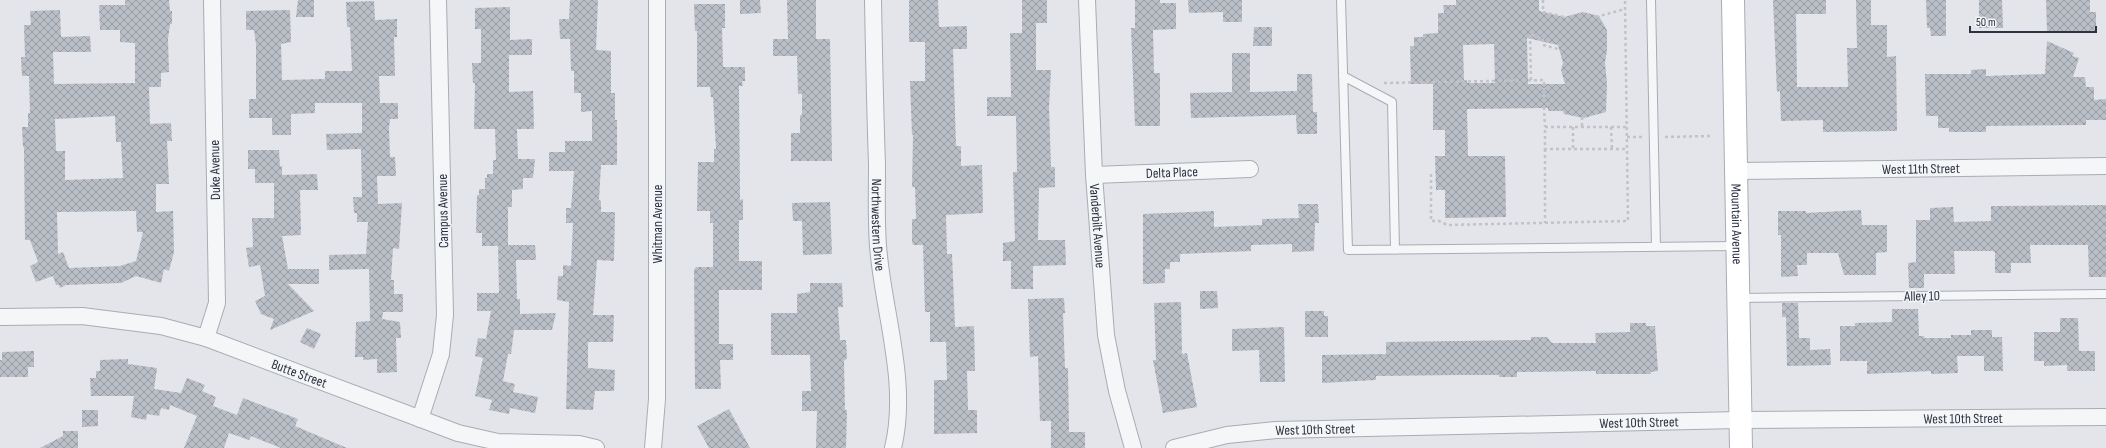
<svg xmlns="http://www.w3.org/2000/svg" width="2106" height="448" viewBox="0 0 2106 448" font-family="'Sofia Sans Condensed',sans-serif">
  <defs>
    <pattern id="building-cross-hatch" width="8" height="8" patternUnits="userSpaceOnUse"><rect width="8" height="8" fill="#babec6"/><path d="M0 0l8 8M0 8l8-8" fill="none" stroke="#979ba2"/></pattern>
  </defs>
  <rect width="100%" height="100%" fill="#e3e5ea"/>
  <path fill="url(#building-cross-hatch)" fill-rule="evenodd" d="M125,0H169L170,11H172V24H170L168,39L169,72L161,73V87H149L150,124L171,123L172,141H167L169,184H156V212L173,211L174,252L169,271L164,269L161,283L136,276L121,283L66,285L60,288L59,285H56L53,276L36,282L30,266L38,262L30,240H25L24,147H23L22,127H28V113H30L29,76H22L21,57H25L24,25H31L30,11L60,10L61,37L90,36L91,52H53L54,84L135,83V43L120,42V30H100L99,5H125ZM115,116L116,142H121L123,178L65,180V151H56L55,119ZM136,211L137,232H143L136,261L120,266L69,268L63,252L58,254L57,212Z
    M298,0H314V17H296Z
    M570,0H598L596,50L611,51V93H615V120H617V165H601L599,200L601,201V212H615L614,261L597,260L593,315H614L613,342H588V368L615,370L614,391H595L593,410L566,409L569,302L557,300L558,276H563V265L571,266L573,223H566V208H571L574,171H549V152H565V141H592V111L581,112V93H574V71H571L570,39H560L559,19H569Z
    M740,0H760L761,13L740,14Z
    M787,0H816V39H830L832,161H791V133H800V116L802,114V94H798L797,56H773V39H788Z
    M909,0H938L939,27L967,26V49H953L956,146H961V166L982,165L983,213L946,215L947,254H952L955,327L974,326L975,371H967L968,410H977V433L934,434V380H947L946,342H930V312H925L923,245H913L912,241V219H916L915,187H912L913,135H912L910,81H925V42H909Z
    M1022,0H1047V23H1036V70H1051L1049,107L1051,167H1055V187L1039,188L1038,240H1065L1066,265L1033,266V289H1011V261H1003V243L1015,241L1013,172H1017L1016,116H987V97H1011L1010,33H1022Z
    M1135,0H1160V3H1176V29L1153,30L1154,73H1160V126H1135L1131,28H1135Z
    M1188,0H1242V22H1223V12L1189,13Z
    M1456,0H1539V11L1564,17L1583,12L1599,16L1607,30V51L1605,62L1607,84L1606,112L1584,118L1564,114L1563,111H1548V108L1467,109L1468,156H1505L1506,217L1445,218V190H1436L1435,156H1445V130H1433V84H1411L1410,46H1414V37H1423V34L1438,33V13H1444L1443,5H1456ZM1527,38L1558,45L1563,63L1561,70L1565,84H1528ZM1494,44L1495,83H1467V80H1464L1463,45Z
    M1773,0H1826V14H1796L1797,87H1848L1847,48H1857L1856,0H1871V25H1887V57L1896,56L1897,131L1823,132V120L1781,121L1780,91L1777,92Z
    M1926,0H1946V36H1931L1930,28H1927Z
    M1979,0H2002L2003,28H1979Z
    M2046,0H2090V12H2096V31L2047,32Z
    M374,1L375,20L397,19V37H394L395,76H379L380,103H398V119H390L389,128L390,157H395L396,176H377L378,204L402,203L399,249L393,248L391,280H394V294H403V312H383L382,319L400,322L401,338H396L397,372L377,373V359L363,360V357H355L356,322L370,321L369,269L329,270V255L366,254L368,222H357V213H354L353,197H362L361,149L327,150L326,134L362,133V103H315V113L291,114V135H272V118H249V99H256V44L254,30H246V11L290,10L291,42L281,44L282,80L325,79V71H352L350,27H347L346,2Z
    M694,4H725V28H722L723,67H745V81H742L743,86H739L740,200L743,199V220H739V261H762V290H719V344H733V360H720L721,389H695L694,270L696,267H713V223H710V211H697L698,162H714V149H716L713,97H711L710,87H697V31H695Z
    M510,7V40L532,39V55H509V92L533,91L534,129H517L518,159H535L533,178H523V189L512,190V207H508V245H535L536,260H516L517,299H520V314L556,313L552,330H514L511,354H508L503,381L515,384L513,392L538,397L535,413L510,408L509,414L489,410L492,400L475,396L483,358L475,356L478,338L486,339L491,311H477V293H499L498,246H482V233H476L477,195H479V189H485V178H487V174H493V160H496L495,129H474L475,83H473L472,63H481V29H475V8Z
    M1254,27H1272V46H1253Z
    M2047,41L2074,53L2072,56L2079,58L2073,77H2085L2086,87H2094V100L2106,99V120H2086V125L1986,126V132H1949V128H1938V116H1926L1925,74H1971V70L1986,69V76L2045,74Z
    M1232,53H1250V92L1297,91V74H1312L1313,112H1317V134H1297L1296,115L1191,118L1190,93L1232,92Z
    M248,150H279L280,167L282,166V175L317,174L318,190H300L301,235L282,236L288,269H319V284H288L314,311L270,330L274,319L261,314L255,301L265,296L260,265L249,267L246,248L253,247L252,218H274V183H255V169H248Z
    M830,202L832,254L803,255L802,221H793L792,203Z
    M1298,204H1318L1319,223H1315L1314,251L1292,252V244L1251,245V251L1180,254V262H1170V269H1165V283L1143,284V214L1214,211V227L1262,225V219L1299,218Z
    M2106,205V277H2089L2088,245H2030L2031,263H2011V273H1995V252L1992,251H1954L1955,274H1924V288H1909L1908,263L1916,262V220H1930V208L1953,207L1954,222L1991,221V206Z
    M1861,210L1862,225H1887V252L1876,253V275H1844L1838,253H1807V265H1797L1798,276L1781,277V235H1778V211H1806V213Z
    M810,283H842L843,307H838L840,340H846L847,358L844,361L845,410H847L846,448H816L817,411H802V391H811L810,355H771V313H797V294L810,292Z
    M1200,291H1217L1218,308L1200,309Z
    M1064,298L1065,313H1063L1065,368H1068L1069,432H1085V448H1051V421H1040L1038,356L1030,357L1028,299Z
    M1181,302L1182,354L1187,353L1197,407L1163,413L1153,360H1156L1154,303Z
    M1782,303H1798L1799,338H1810V350L1830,349L1831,365L1787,366L1786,317H1782Z
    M1892,309H1918L1919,336H1924V338H1951V335H1971V330H1992V337H2002L2003,371H1984V356H1957L1958,373L1931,374V371L1867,374V361H1840V326H1855V323L1892,322Z
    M1305,311H1324V316H1328V337H1305Z
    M2060,318H2078L2079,351H2095V371H2067V365L2044,366V361H2034V332H2060Z
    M1630,323H1646V326H1655L1658,371L1650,372L1651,374H1596V371L1517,372V377H1499V375H1459L1376,376V380L1322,383V355L1386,354V342L1531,340V337H1547L1552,343H1596L1595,333L1630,332Z
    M1284,327L1285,382H1260L1259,350L1232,351V329Z
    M307,328L321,334L314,349L300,342Z
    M34,351V367H28V377H0V360H2V352Z
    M128,359V364L157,368L154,389L181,393L187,378L205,385L202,391L216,397L213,406L237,415L243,398L298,419L295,426L347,448H281L251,436L249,440L229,433L224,448H184L197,416L170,405L169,410L161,408L159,416L147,414L146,420L131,417L134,396H91L90,378H96V371H100V360Z
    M729,409L750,448H709L697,426Z
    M82,410H98V426L82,427Z
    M63,431H78V448H40L63,436Z"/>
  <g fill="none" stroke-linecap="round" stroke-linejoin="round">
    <defs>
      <path id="service" d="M1341,0L1348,250L1736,246
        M1651,0L1656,247
        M1343,76L1392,102L1395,250
        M1739,298L2106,294"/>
      <g id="minor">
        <path id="s1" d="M873,0C874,55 875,109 877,164C877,191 876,219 878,246C883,312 909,382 893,448"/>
        <path id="s2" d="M1087,0L1094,175L1106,335L1117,391L1133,448"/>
        <path id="s3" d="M1736,171L2106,166"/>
        <path id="s4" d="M1094,175L1250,169"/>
        <path id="s5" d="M0,317L82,316L161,326L206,338L458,433L498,442L579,444L596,448"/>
        <path d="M206,338L217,303L212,0"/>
        <path d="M420,419L441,354L445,315L438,0"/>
        <path d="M653,448L657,399V0"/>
        <path id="s6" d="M1174,448L1227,435L1276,430L1739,420L2106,417"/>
      </g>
      <g id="secondary">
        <path id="s7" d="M1733,0L1741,448"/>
      </g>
    </defs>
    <use href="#service" stroke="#a8acb4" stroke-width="10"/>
    <use href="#minor" stroke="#a8acb4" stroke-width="18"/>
    <use href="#secondary" stroke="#a8acb4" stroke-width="24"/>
    <path stroke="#c1c3c8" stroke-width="2.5" stroke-dasharray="3 3" stroke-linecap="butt" d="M1543,0V12L1568,18
      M1596,17L1625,9
      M1531,80L1530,34L1543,39V45L1558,49
      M1384,83L1544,80V100
      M1544,107L1545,127
      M1582,117V127
      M1573,127V149
      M1611,127L1612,149
      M1626,127H1545V149H1627
      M1627,137H1642
      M1665,137L1711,136
      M1545,149V223
      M1431,174V221H1439L1447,225L1628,221L1625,0"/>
    <use href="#service" stroke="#f5f6f8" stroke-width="8"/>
    <use href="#minor" stroke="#f5f6f8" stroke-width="16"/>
    <use href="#secondary" stroke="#fff" stroke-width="22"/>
  </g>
  <g text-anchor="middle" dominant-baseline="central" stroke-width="3" stroke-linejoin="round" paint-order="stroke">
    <g font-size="14" fill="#2c3241" stroke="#f2f4f7">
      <text stroke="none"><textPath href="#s3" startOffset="185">West 11th Street</textPath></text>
      <text transform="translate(215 170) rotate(-91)">Duke Avenue</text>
      <text stroke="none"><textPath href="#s4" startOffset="78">Delta Place</textPath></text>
      <text transform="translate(443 211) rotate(-91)">Campus Avenue</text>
      <text transform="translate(657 224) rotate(-90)">Whitman Avenue</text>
      <text stroke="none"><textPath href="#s7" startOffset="224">Mountain Avenue</textPath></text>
      <text stroke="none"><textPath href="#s1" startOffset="225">Northwestern Drive</textPath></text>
      <text stroke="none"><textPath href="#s2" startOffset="226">Vanderbilt Avenue</textPath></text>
      <text transform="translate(1922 296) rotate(-1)">Alley 10</text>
      <text stroke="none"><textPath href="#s5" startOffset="308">Butte Street</textPath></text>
      <text stroke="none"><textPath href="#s6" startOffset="791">West 10th Street</textPath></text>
      <text stroke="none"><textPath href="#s6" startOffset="467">West 10th Street</textPath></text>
      <text stroke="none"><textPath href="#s6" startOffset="143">West 10th Street</textPath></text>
    </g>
  </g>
  <path d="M1970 26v6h126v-6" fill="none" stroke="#2c3241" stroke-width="2"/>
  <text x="1976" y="26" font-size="12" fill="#2c3241" stroke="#f2f4f7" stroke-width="3" paint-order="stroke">50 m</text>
</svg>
